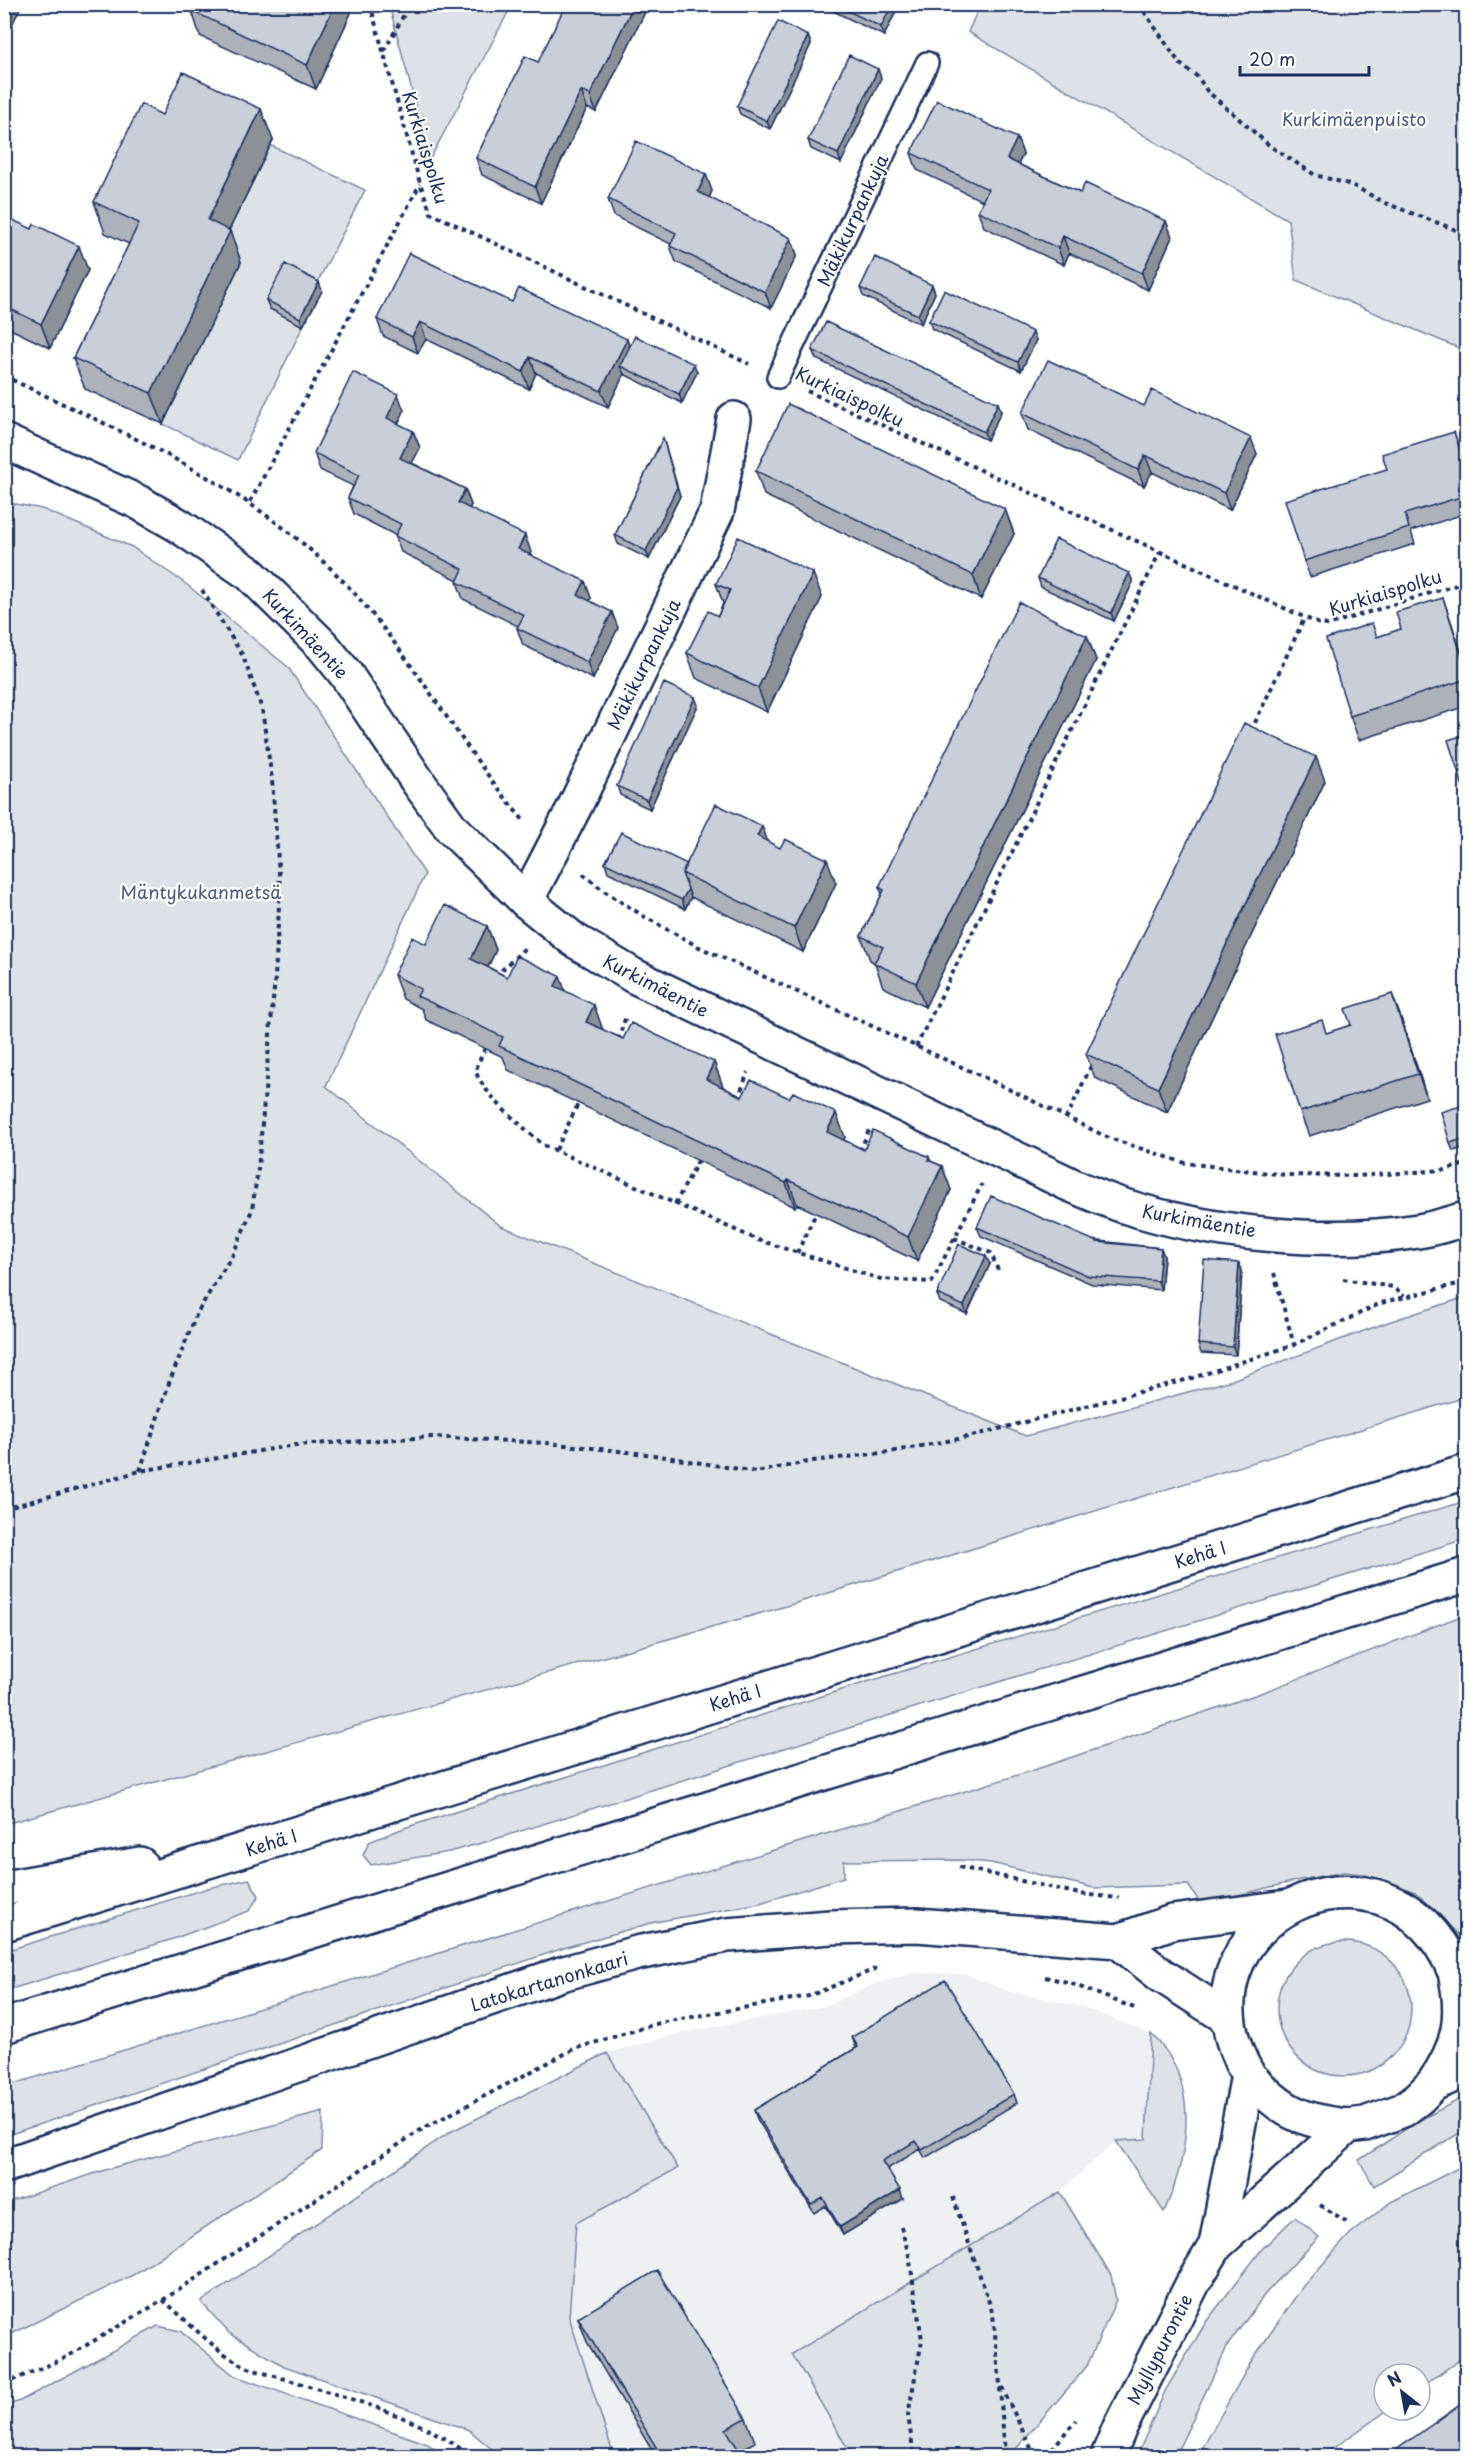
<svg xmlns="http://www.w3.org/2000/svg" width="1471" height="2461" viewBox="0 0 1471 2461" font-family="'Playpen Sans',sans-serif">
  <rect width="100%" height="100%" fill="#fff"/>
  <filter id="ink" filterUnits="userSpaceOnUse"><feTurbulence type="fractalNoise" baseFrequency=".0167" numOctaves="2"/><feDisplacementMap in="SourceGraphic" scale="12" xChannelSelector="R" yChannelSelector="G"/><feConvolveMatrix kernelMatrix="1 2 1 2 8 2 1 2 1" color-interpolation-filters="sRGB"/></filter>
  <g filter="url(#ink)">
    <path fill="#eff0f4" d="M913,1973L965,1974L1008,1991L1083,2007L1151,2034L1146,2139L1116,2141L1060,2192L792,2354L852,2456H551L401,2211L624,2081L607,2053L685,2032L826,2006L875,1984Z"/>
    <path fill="#dee1e7" stroke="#7c88a2" stroke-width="1.5" d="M389,5H512L430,159Z
      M980,5H1466V351L1296,280L1288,220L968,32Z
      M270,145L365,190L315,287L270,309L303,326L238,460L163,424L241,262L219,251Z
      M5,502L42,509L132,547L186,584L288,667L425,874L326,1086L501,1226L1026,1436L1232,1380L1388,1322L1466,1297V1397L783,1607L5,1824Z
      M1466,1501V1539L881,1718L489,1841L449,1852L371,1865L363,1855L369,1842L404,1828L870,1681Z
      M1466,1614V1942L1415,1892L1363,1874L1344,1872L1300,1880L1201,1904L1188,1885L1094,1888L991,1863L961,1860L844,1861V1877L760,1903L655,1922L570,1946L5,2136L4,2087L1034,1770L1261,1693Z
      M249,1879L259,1896L249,1911L173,1939L5,1991V1951L208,1888Z
      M1277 2009a67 67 0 1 1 134 0a67 67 0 1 1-134 0Z
      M1151,2034C1202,2081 1189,2155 1164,2212L1116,2141L1146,2139Z
      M607,2053L678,2168L576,2223L569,2317L614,2456H500L469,2430L284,2366L229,2333L201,2302L450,2132Z
      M1466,2096V2129L1374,2186L1359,2160L1418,2121Z
      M323,2112L322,2150L133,2275L5,2337V2203L111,2168Z
      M1466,2164V2355L1420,2388V2374H1384V2410H1388L1322,2456H1198L1252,2360L1303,2286L1350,2234L1391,2202Z
      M1060,2192L1111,2275L1116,2300L1087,2366L1010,2456H852L792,2354Z
      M1295,2217L1319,2237L1265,2294L1228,2345L1175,2456H1137L1165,2391L1206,2322L1262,2249Z
      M158,2326L180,2331L235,2376L428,2444L443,2456H5V2406L20,2401Z"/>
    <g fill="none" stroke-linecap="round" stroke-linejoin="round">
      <defs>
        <path id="service" d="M778,377L927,63"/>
        <path id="minor" d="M526,901L575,806L717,511L734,419"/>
        <path id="tertiary" d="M4,441L138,502L178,525L250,574L323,646L345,673L416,779L452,829L526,901L574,940L634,976L1069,1184C1087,1192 1106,1200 1124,1206C1211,1234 1328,1246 1418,1231C1434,1229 1450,1223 1466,1219
          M1118,1941L1161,1975L1228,2018
          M1248,2075C1281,2111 1300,2121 1348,2126
          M1433,2084C1460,2046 1465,2017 1455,1972
          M4,2166L561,1974L637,1953L727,1935L831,1927L917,1925L1118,1941L1172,1922L1287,1907"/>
        <path id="secondary" d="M1216,2245L1248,2075C1160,1923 1386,1809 1455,1972L1466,1975
          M1108,2456L1120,2427L1193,2283L1216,2245L1348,2126L1365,2124L1403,2110L1419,2098L1433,2084L1466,2070"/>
        <path id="trunk" d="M4,1888L140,1864
          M4,1924L1466,1472
          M4,2026L1466,1575"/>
      </defs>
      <use href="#service" stroke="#1b2f5e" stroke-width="26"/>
      <use href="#minor" stroke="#1b2f5e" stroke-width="38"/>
      <use href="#tertiary" stroke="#1b2f5e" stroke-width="38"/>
      <use href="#secondary" stroke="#1b2f5e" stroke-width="38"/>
      <use href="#trunk" stroke="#1b2f5e" stroke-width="38"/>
      <path stroke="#1b2f5e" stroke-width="4" stroke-dasharray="4.5 4.5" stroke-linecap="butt" d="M370,4L420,183L431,213L749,364
        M1139,4L1180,64L1198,77L1207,91L1270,146L1315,175L1352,185L1385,203L1459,231L1466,229
        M1466,4V5
        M384,51L410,4
        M4,376C129,436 262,489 356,595C418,666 463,749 524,821
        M807,391L1317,623L1327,625L1466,582
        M250,502L420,184
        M1251,731L1305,617
        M583,874L604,891L645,917L697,946L990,1080L1109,1138L1185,1163L1286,1175L1357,1176L1445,1170L1466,1164
        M499,979L502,970L525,948
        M618,1040L626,1016
        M916,1047L1160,552
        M485,1048L477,1066V1075L484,1087L503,1109L543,1145L758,1240L880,1279L932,1282L982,1184
        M738,1099L748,1072
        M1066,1119L1093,1062
        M556,1150L578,1104
        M860,1151L869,1130
        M675,1204L698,1161
        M954,1238L991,1253L999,1273
        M797,1253L816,1213
        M1274,1273L1294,1345
        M1343,1279L1393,1287L1404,1296
        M140,1471L169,1383L197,1313L233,1254L252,1210L258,1169L275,978L280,887L272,780L262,709L243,656L202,590
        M4,1509L140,1471L296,1445L432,1437L547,1443L654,1455L756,1472L813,1461L890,1452L968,1437L1189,1379L1294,1345L1381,1303L1466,1282
        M959,1867L1080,1894L1119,1898
        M1045,1977L1067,1982L1137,2009
        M953,2197L993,2314L1000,2384L1035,2456
        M1320,2205L1347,2222
        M901,2227L909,2255L922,2340L908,2415L914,2456
        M163,2300C190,2323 216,2353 249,2368C262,2373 276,2376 289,2380C341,2396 429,2419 469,2456
        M4,2384L63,2359L163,2300L424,2128L574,2049L659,2023L809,1996L880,1967
        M1000,2388L1005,2456
        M1046,2456L1076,2420"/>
      <use href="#service" stroke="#fff" stroke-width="21"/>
      <use href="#minor" stroke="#fff" stroke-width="33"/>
      <use href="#tertiary" stroke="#fff" stroke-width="33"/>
      <use href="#secondary" stroke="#fff" stroke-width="33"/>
      <use href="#trunk" stroke="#fff" stroke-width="33"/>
    </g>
    <path fill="#aeb1bb" stroke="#1b2f5e" stroke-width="1.5" d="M195,4H348L351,13L316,89L200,36L192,11Z
      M819,4H898V7L884,36Z
      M645,12L596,112L587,108L541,203L482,175L476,158L538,62Z
      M808,36L811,44L770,129L740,114L737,106Z
      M881,78L841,163L811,149L808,140Z
      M162,115L273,140L229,230L230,231L241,262L163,424L85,389L73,358L129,244L105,233L94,202Z
      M1017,138L1023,154L1018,164L1080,193L1166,221L1172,237L1148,290L1069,253L1064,265L984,227L978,211L983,201L917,170L911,153Z
      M712,191L709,198L791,238L797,255L771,308L676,262L670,246L671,244L614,216L608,199Z
      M4,216L88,270L50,348L4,326Z
      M932,285L935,293L921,324L863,296L860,288Z
      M322,291L303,326L270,309L266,300Z
      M512,302L697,372L682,403L624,374L608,407L536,373L529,389L426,339L418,353L383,336L377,319Z
      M929,321L1036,340L1021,371L932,329Z
      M812,350L998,403L1001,412L987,440L816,359Z
      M1144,406L1257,454L1230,510L1152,472L1144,486L1028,430L1022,413Z
      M404,411L398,424L413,431L420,448L412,463L465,489L471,505L469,509L531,552L530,554L591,598L589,600L618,628L593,679L523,645L517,628L518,626L463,599L457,582L458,580L401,552L395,535L354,514L348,498L353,486L320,470L314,453Z
      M1454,432L1467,469V513L1411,531L1415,544L1310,577L1304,561Z
      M663,438L680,496L649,559L618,544L615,535Z
      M756,471L1005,509L1014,534L981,599L764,495Z
      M1129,573L1133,582L1114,621L1041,587L1038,578Z
      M716,584L822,597L767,712L696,678L687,653L718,616L723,603Z
      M1443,598L1467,669V706L1359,740L1350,716L1377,637L1401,629Z
      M1087,636L1096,660L925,1007L883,987L875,963L870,960L861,936L882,894L879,887Z
      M698,705L650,809L620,795L617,786Z
      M1325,781L1167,1112L1095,1078L1086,1054Z
      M767,842L836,883L803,952L691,897L685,909L608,872L605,863L687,864Z
      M487,926L496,950L488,967L507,977L565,991L603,1030L623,1039L714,1062L723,1087L742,1097L845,1137L844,1140L864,1150L929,1157L930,1161L942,1166L951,1190L917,1261L797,1204L795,1207L508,1070L503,1057L426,1020L422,1009L403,999L394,975L426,944Z
      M1392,994L1401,1018L1427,1098L1309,1136L1300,1112L1327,1033L1351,1025Z
      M1467,1104V1147L1453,1151L1450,1143Z
      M977,1227L1161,1248L1164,1257L1161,1290L1092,1284L981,1236Z
      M1239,1263L1242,1271L1236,1355L1201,1353L1198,1344Z
      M990,1264L967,1314L940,1302L937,1294Z
      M852,2037L1014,2094L1017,2103L925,2158L920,2149L887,2169L903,2199L843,2235L826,2206L814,2213L757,2119L754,2110L856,2048Z
      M578,2318L746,2418L755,2442L739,2451L743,2457H656L587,2342Z"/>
    <path fill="#8d9099" stroke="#1b2f5e" stroke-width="1.5" d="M4,4H22L4,42Z
      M335,4H348L351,13L316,89L307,65Z
      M634,4H642L645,12L596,112L590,95Z
      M892,4H898V7L884,36L881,27Z
      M808,36L811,44L770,129L767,121Z
      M878,69L881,78L841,163L838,154Z
      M581,91L587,108L541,203L535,187Z
      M261,109L273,140L219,251L208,220Z
      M1017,138L1023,154L1013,175L1007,159Z
      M706,174L712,191L704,209L698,192Z
      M1166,221L1172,237L1148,290L1142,273Z
      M230,231L241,262L163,424L151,393Z
      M1063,236L1069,253L1064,265L1058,248Z
      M791,238L797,255L771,308L765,292Z
      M79,246L88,270L50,348L41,324Z
      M319,282L322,291L303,326L300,318Z
      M932,285L935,293L921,324L918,315Z
      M420,322L426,339L418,353L412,337Z
      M1033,332L1036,340L1021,371L1018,362Z
      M627,339L633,356L620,366L624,374L608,407L601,391Z
      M530,357L536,373L529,389L523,372Z
      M694,364L697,372L682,403L679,394Z
      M398,394L404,411L393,434L387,418Z
      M998,403L1001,412L987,440L984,432Z
      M413,431L420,448L406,474L400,458Z
      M663,438L680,496L649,559L646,551Z
      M1251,438L1257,454L1230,510L1224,493Z
      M1145,455L1152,472L1144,486L1138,470Z
      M465,489L471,505L464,520L458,503Z
      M1005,509L1014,534L981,599L973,575Z
      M525,535L531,552L524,565L518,549Z
      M813,573L822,597L767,712L758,688Z
      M1129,573L1133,582L1114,621L1111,613Z
      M585,581L591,598L584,612L578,595Z
      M1443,598L1467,669V672Z
      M612,612L618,628L593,679L587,662Z
      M1087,636L1096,660L925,1007L916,983Z
      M695,697L698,705L650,809L647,800Z
      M1316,757L1325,781L1167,1112L1158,1088Z
      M762,826L771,850L757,836Z
      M827,859L836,883L803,952L794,928Z
      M688,889L691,897L685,909L682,900Z
      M487,926L496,950L480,983L471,959Z
      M560,976L568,1000L555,986Z
      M1392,994L1401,1018L1427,1098L1418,1074Z
      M594,1005L603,1030L586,1022Z
      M714,1062L723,1087L715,1103L706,1079Z
      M836,1113L845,1137L836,1156L827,1132Z
      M929,1157L937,1178L942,1166L951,1190L917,1261L908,1237Z
      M788,1180L797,1204L795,1207L786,1183Z
      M1161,1248L1164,1257L1161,1290L1158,1281Z
      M986,1256L990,1264L967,1314L964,1306Z
      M1239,1263L1242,1271L1236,1355L1233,1347Z
      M900,2190L903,2199L843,2235L840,2227Z"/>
    <path fill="#caceda" stroke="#1b2f5e" stroke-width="1.5" d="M195,4H335L307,65L192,11Z
      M566,4H634L590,95L581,91L535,187L476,158L525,56L538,62Z
      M834,4H892L881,27Z
      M778,21L808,36L767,121L737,106Z
      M849,55L878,69L838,154L808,140Z
      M183,72L261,109L208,220L230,231L151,393L73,358L139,223L94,202L141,104L162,115Z
      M937,100L1017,138L1007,159L1080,193L1085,183L1166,221L1142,273L1063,236L1058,248L978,211L988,189L911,153Z
      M636,141L706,174L698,192L791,238L765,292L670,246L676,233L608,199Z
      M4,216L32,229L34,224L79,246L41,324L4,306Z
      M409,253L512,302L519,288L627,339L601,391L530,357L523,372L420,322L412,337L377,319Z
      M875,257L932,285L918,315L860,288Z
      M285,264L319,282L300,318L266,300Z
      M944,290L1033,332L1018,362L929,321Z
      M826,322L998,403L984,432L812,350Z
      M635,336L694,364L679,394L620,366Z
      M1048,360L1144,406L1152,390L1251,438L1224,493L1145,455L1138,470L1022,413Z
      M353,372L398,394L387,418L413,431L400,458L465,489L458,503L525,535L518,549L585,581L578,595L612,612L587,662L517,628L524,615L457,582L463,569L395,536L401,524L348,498L359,475L314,453Z
      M788,404L1005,509L973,575L756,471Z
      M1454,432L1467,472V495L1405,514L1409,528L1304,561L1285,500L1387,469L1382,454Z
      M663,438L677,487L646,551L615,535Z
      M738,537L813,573L758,688L687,653L708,611L718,616L730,590L716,584Z
      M1056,539L1129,573L1111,613L1038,578Z
      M1443,598L1467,672V679L1350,716L1326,639L1372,623L1377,637L1401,629L1396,612Z
      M1019,602L1087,636L916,983L874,963L883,947L861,936L884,890L879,887Z
      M664,683L695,697L647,800L617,786Z
      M1244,723L1316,757L1158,1088L1086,1054Z
      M1467,734V799L1448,740Z
      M716,804L762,826L757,836L780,848L785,839L827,859L794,928L682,873Z
      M621,832L687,864L682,873L688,889L682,900L605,863Z
      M445,905L487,926L471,959L507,977L517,956L560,976L555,986L594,1005L586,1022L623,1039L631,1023L714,1062L706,1079L742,1097L751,1080L789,1098L793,1092L836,1113L827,1132L864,1150L873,1130L929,1157L928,1160L942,1166L908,1237L788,1180L786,1183L499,1046L503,1037L417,996L421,989L394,975L412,937L426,944Z
      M1392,994L1418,1074L1300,1112L1275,1034L1322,1020L1326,1033L1351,1025L1345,1009Z
      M1467,1104V1138L1450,1143L1441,1112Z
      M991,1196L1097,1242L1161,1248L1158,1281L1089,1276L977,1227Z
      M959,1244L986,1256L964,1306L937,1294Z
      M1204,1260L1239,1263L1233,1347L1198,1344Z
      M945,1980L1014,2094L922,2150L916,2141L882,2161L900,2190L840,2227L823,2198L811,2205L754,2110L858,2047L852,2037Z
      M657,2270L746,2418L726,2429L743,2457H662L578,2318Z
      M1467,2400V2457H1386Z"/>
  </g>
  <g text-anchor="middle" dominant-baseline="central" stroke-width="4.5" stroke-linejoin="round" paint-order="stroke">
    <g font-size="18" fill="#4c5c80" stroke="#fff">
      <text x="1354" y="118">Kurkimäenpuisto</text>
      <text x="201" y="891">Mäntykukanmetsä</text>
    </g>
    <g font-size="18" fill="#1b2f5e" stroke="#fff">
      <text transform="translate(426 147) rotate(73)">Kurkiaispolku</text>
      <text transform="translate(852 220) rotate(-65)">Mäkikurpankuja</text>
      <text transform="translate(850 396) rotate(25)">Kurkiaispolku</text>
      <text transform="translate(1385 592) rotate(-17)">Kurkiaispolku</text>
      <text transform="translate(306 633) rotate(47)">Kurkimäentie</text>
      <text transform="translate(643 664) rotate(-64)">Mäkikurpankuja</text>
      <text transform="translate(656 985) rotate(27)">Kurkimäentie</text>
      <text transform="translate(1199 1220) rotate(10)">Kurkimäentie</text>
      <text transform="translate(1200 1554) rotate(-17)">Kehä I</text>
      <text transform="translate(735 1697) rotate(-17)">Kehä I</text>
      <text transform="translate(271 1842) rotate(-17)">Kehä I</text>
      <text transform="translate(549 1981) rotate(-17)">Latokartanonkaari</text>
      <text transform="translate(1159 2349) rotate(-63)">Myllypurontie</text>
    </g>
  </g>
  <rect width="1471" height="2461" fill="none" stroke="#fff" stroke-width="24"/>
  <rect x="12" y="12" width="1447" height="2437" fill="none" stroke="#1b2f5e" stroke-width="2" filter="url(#ink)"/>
  <g transform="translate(1402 2392) rotate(329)"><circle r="28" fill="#ffffff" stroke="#a4acbf" stroke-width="1.5"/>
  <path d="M0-4.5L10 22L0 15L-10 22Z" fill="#1b2f5e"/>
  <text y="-9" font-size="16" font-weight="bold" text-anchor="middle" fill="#1b2f5e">N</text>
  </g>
  <path d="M1240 66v9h129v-9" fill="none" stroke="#1b2f5e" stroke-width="3"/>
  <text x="1249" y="66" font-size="18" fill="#1b2f5e" stroke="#ffffff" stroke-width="4.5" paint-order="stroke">20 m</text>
</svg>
